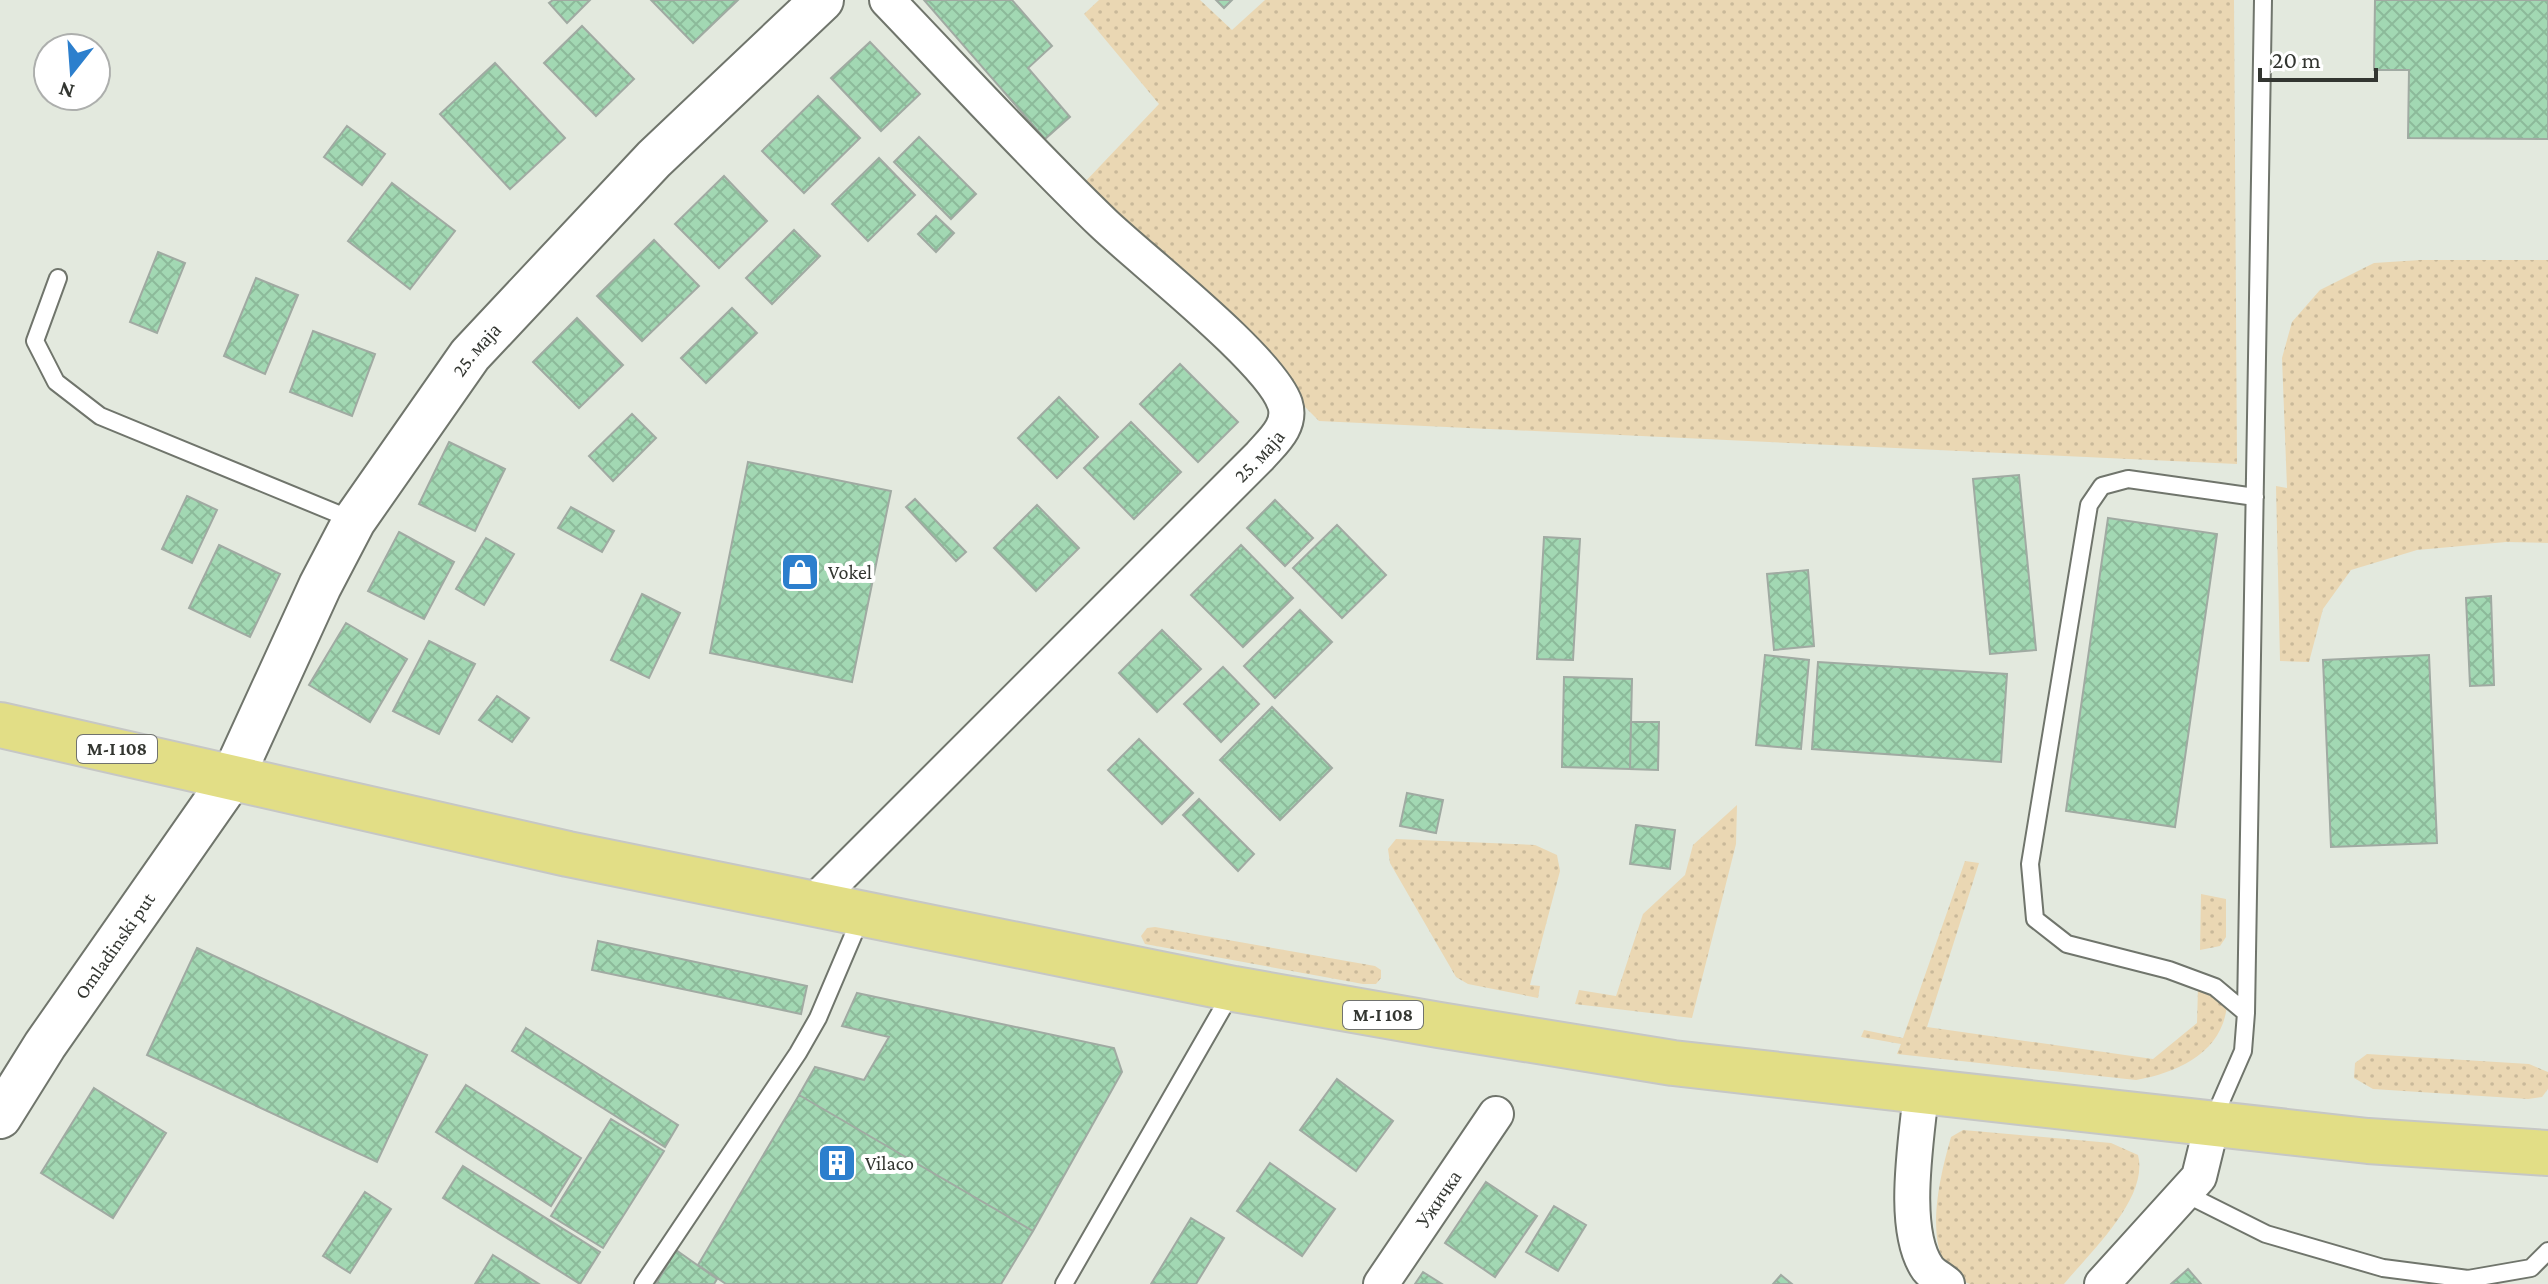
<svg xmlns="http://www.w3.org/2000/svg" width="2548" height="1284" viewBox="0 0 2548 1284" font-family="'Crimson Pro',serif">
  <defs>
    <pattern id="grass-dots" width="8" height="8" patternUnits="userSpaceOnUse" patternTransform="scale(2)"><rect width="8" height="8" fill="#ead7b3"/><path d="M2 2h.1M6 6h.1" fill="none" stroke="#c9b99a" stroke-width="1.8" stroke-linecap="round"/></pattern>
    <pattern id="building-cross-hatch" width="8" height="8" patternUnits="userSpaceOnUse" patternTransform="scale(2)"><rect width="8" height="8" fill="#a2d8b3"/><path d="M0 0l8 8M0 8l8-8" fill="none" stroke="#8cba9a"/></pattern>
  </defs>
  <rect width="100%" height="100%" fill="#e3e9de"/>
  <path fill="url(#grass-dots)" d="M1099,0H1200L1232,30L1265,0H2234L2237,464L1319,421L1083,184L1159,104L1084,14Z
    M2420,260H2548V543L2506,542L2417,550L2351,570L2323,609L2309,662L2280,661L2276,486L2287,488L2282,358L2292,322L2320,290L2374,263Z
    M1737,805L1736,844L1692,1018L1575,1004L1579,990L1616,996L1643,914L1685,875L1693,845Z
    M1396,839L1535,845L1557,855L1560,871L1530,985L1540,986L1538,998L1468,984L1456,977L1390,863L1388,849Z
    M1965,861L1979,863L1927,1027L2153,1059L2197,1023L2198,988L2227,994C2230,1048 2182,1072 2136,1080L1897,1054L1901,1044L1861,1037L1864,1030L1903,1038Z
    M2201,894L2226,899V937L2220,946L2200,950Z
    M1155,927L1375,966L1381,970V978L1376,984H1363L1145,944L1141,936L1147,928Z
    M2367,1054L2529,1064L2548,1072V1089L2542,1097L2528,1099L2373,1089L2354,1078L2355,1063Z
    M1963,1130L2111,1143L2138,1155C2149,1198 2091,1251 2064,1284C2043,1284 1987,1284 1970,1284C1916,1267 1940,1176 1951,1137Z"/>
  <path fill="url(#building-cross-hatch)" stroke="#a0aaa2" stroke-width="2" d="M553,0H590L567,23L549,3Z
    M651,0H738L693,43Z
    M924,0H1012L1052,46L1028,68L1070,117L1045,139Z
    M1216,0H1232L1224,8Z
    M2375,0H2548V139L2408,138L2409,70H2374Z
    M582,26L634,79L596,116L544,63Z
    M870,42L920,94L881,131L831,78Z
    M495,63L565,138L510,189L440,114Z
    M818,96L860,138L804,193L762,151Z
    M347,126L385,154L362,185L324,157Z
    M919,137L976,194L951,219L894,162Z
    M879,158L915,195L868,241L832,204Z
    M724,176L767,221L719,268L675,224Z
    M392,183L455,231L410,289L348,241Z
    M936,216L954,233L936,252L918,234Z
    M794,230L820,256L772,304L746,278Z
    M654,240L699,286L642,341L597,296Z
    M158,252L185,263L157,333L130,322Z
    M256,278L298,295L265,374L224,356Z
    M732,308L757,333L706,383L681,358Z
    M577,318L623,365L579,408L533,362Z
    M313,331L375,354L352,416L290,392Z
    M1180,364L1238,422L1198,462L1140,404Z
    M1059,397L1098,437L1057,478L1018,438Z
    M632,414L656,438L613,481L589,456Z
    M1131,422L1181,472L1134,519L1084,468Z
    M449,442L505,469L475,531L419,504Z
    M748,462L891,491L852,682L710,653Z
    M2019,475L2036,650L1990,654L1973,479Z
    M187,496L217,510L192,563L162,549Z
    M915,499L966,552L956,561L906,507Z
    M1275,500L1313,538L1285,566L1247,528Z
    M1037,505L1079,548L1036,591L994,548Z
    M571,507L614,531L602,552L558,528Z
    M2108,518L2217,534L2175,827L2066,811Z
    M1337,525L1386,575L1342,618L1293,568Z
    M399,532L454,562L424,619L368,591Z
    M1544,537L1580,539L1573,660L1537,659Z
    M486,538L514,554L484,605L456,589Z
    M219,545L280,574L250,637L189,608Z
    M1241,545L1293,598L1243,647L1191,595Z
    M1808,570L1814,646L1774,650L1767,574Z
    M642,594L680,613L649,678L611,660Z
    M2491,596L2494,685L2470,686L2466,598Z
    M1300,610L1332,642L1275,698L1244,666Z
    M346,623L407,659L370,722L309,685Z
    M1162,630L1201,669L1157,712L1119,673Z
    M429,641L475,664L439,734L393,711Z
    M1765,655L1809,660L1801,749L1756,745Z
    M2429,655L2437,843L2331,847L2323,660Z
    M1818,662L2007,674L2001,762L1812,749Z
    M1223,667L1259,704L1221,742L1184,704Z
    M1564,677L1632,679L1630,769L1562,767Z
    M497,696L529,718L512,742L479,720Z
    M1272,707L1332,768L1280,820L1220,760Z
    M1631,722H1659L1658,770L1630,769Z
    M1139,739L1193,793L1162,824L1108,770Z
    M1407,793L1443,800L1436,833L1400,826Z
    M1199,799L1254,854L1238,871L1183,815Z
    M1636,825L1675,830L1670,869L1630,864Z
    M598,941L807,986L801,1014L592,970Z
    M197,948L427,1055L377,1162L147,1055Z
    M857,993L1114,1048L1122,1072L1033,1231L799,1095L815,1067L864,1080L889,1037L842,1026Z
    M526,1028L678,1125L665,1147L512,1051Z
    M1337,1079L1393,1121L1356,1171L1300,1130Z
    M466,1085L581,1158L551,1206L436,1132Z
    M94,1088L166,1133L113,1218L41,1173Z
    M799,1095L1033,1231L1001,1284H726L698,1265Z
    M611,1119L664,1151L603,1248L551,1216Z
    M1270,1163L1335,1209L1302,1256L1237,1211Z
    M463,1166L600,1252L580,1284L443,1198Z
    M1486,1182L1537,1216L1495,1277L1445,1243Z
    M365,1192L391,1209L350,1273L323,1256Z
    M1554,1206L1586,1225L1558,1271L1526,1252Z
    M1191,1218L1224,1238L1196,1284H1151Z
    M676,1250L717,1279L714,1284H656Z
    M493,1255L539,1284H475Z
    M2188,1269L2201,1284H2171Z
    M1423,1272L1442,1284H1415Z
    M1781,1275L1792,1284H1773Z"/>
  <g fill="none" stroke-linecap="round" stroke-linejoin="round">
    <defs>
      <path id="service" d="M58,278L35,341L56,382L100,416L353,520
        M2246,1013L2215,987L2169,970L2067,944L2035,919L2030,864L2089,505L2102,486L2128,479L2255,497
        M2212,1122L2243,1051L2246,1013L2263,0
        M2186,1194L2266,1234L2383,1268L2468,1279L2531,1268L2548,1251
        M643,1284L798,1053L818,1018L861,917
        M1064,1284L1233,990"/>
      <g id="minor">
        <path id="s1" d="M814,902L1260,456C1272,442 1292,426 1285,404C1271,361 1143,261 1104,224C1029,152 959,75 887,0"/>
        <path d="M1921,1092C1917,1138 1900,1230 1928,1269C1932,1274 1941,1279 1947,1284"/>
        <path id="s2" d="M1381,1284L1496,1114"/>
        <path d="M2102,1284L2199,1177L2212,1124"/>
      </g>
      <g id="tertiary">
        <path id="s3" d="M0,1117L45,1045L233,776L320,586L354,521L470,355L654,159L822,0"/>
      </g>
      <path id="primary" d="M0,725L568,854L1234,989L1439,1025L1673,1063L2368,1141L2548,1153"/>
    </defs>
    <use href="#service" stroke="#70756c" stroke-width="20"/>
    <use href="#minor" stroke="#70756c" stroke-width="38"/>
    <use href="#tertiary" stroke="#70756c" stroke-width="46"/>
    <use href="#primary" stroke="#c6c7c5" stroke-width="48"/>
    <use href="#service" stroke="#fff" stroke-width="16"/>
    <use href="#minor" stroke="#fff" stroke-width="34"/>
    <use href="#tertiary" stroke="#fff" stroke-width="42"/>
    <use href="#primary" stroke="#e2de86" stroke-width="44"/>
  </g>
  <defs>
    <symbol id="shop-square" viewBox="-11 -11 22 22"><rect x="-9" y="-9" width="18" height="18" rx="4" fill="#2c7fcd" stroke="#fff"/><path d="M-5-2.5h2.3a2.7 3.5 0 0 1 5.4 0H5L5.5 6h-11ZM-1.5-2.5h3a1.5 2.3 0 0 0-3 0Z" fill="#fff"/></symbol>
    <symbol id="building-square" viewBox="-11 -11 22 22"><rect x="-9" y="-9" width="18" height="18" rx="4" fill="#2c7fcd" stroke="#fff"/><path d="M-4-6H4V6H1V3H-1V6H-4ZM-2.5-4.3h1.7v1.8h-1.7ZM.8-4.3h1.7v1.8H.8ZM-2.5-1h1.7V.8h-1.7ZM.8-1h1.7V.8H.8Z" fill="#fff"/></symbol>
  </defs>
  <g fill-rule="evenodd">
    <use href="#shop-square" x="778" y="550" width="44" height="44"/>
    <use href="#building-square" x="815" y="1141" width="44" height="44"/>
  </g>
  <g text-anchor="middle" dominant-baseline="central" stroke-width="8" stroke-linejoin="round" paint-order="stroke">
    <g fill="#fff" stroke="#70726f" stroke-width="2">
      <rect x="77" y="735" width="80" height="28" rx="6"/>
      <rect x="1343" y="1001" width="80" height="28" rx="6"/>
    </g>
    <g font-size="18" font-weight="bold" fill="#333631">
      <text x="117" y="749">M-I 108</text>
      <text x="1383" y="1015">M-I 108</text>
    </g>
    <g font-size="20" fill="#333631" stroke="#fff">
      <text stroke="none"><textPath href="#s3" startOffset="906">25. маја</textPath></text>
      <text stroke="none"><textPath href="#s1" startOffset="630">25. маја</textPath></text>
      <text stroke="none"><textPath href="#s3" startOffset="206">Omladinski put</textPath></text>
      <text stroke="none"><textPath href="#s2" startOffset="102">Ужичка</textPath></text>
    </g>
    <g font-size="20" fill="#333631" stroke="#fff" text-anchor="start">
      <text x="828" y="572">Vokel</text>
      <text x="865" y="1163">Vilaco</text>
    </g>
  </g>
  <g transform="translate(72 72) rotate(197)"><circle r="38" fill="#ffffff" stroke="#adafad" stroke-width="2"/>
  <path d="M0-6L14 30L0 20L-14 30Z" fill="#2c7fcd"/>
  <text y="-12" font-size="22" font-weight="bold" text-anchor="middle" fill="#333631">N</text>
  </g>
  <path d="M2260 68v12h116v-12" fill="none" stroke="#333631" stroke-width="4"/>
  <text x="2272" y="68" font-size="24" fill="#333631" stroke="#ffffff" stroke-width="6" paint-order="stroke">20 m</text>
</svg>
